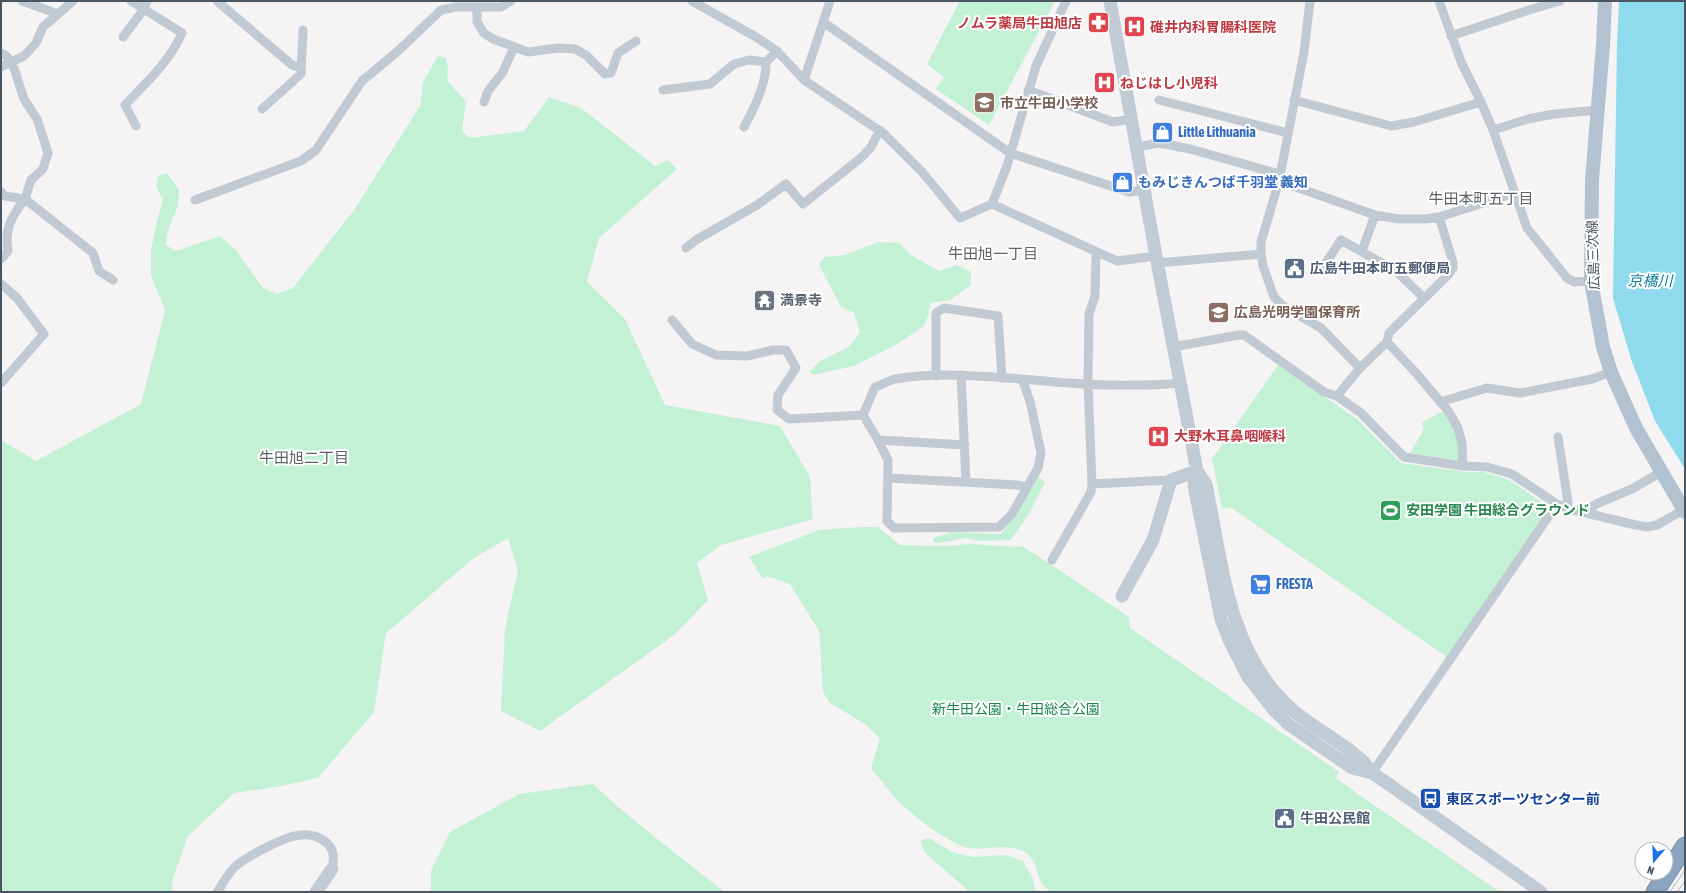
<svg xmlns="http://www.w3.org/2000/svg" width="1686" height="893" viewBox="0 0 1686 893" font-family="'Asap Condensed','Noto Sans JP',sans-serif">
  <rect width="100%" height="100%" fill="#f5f3f3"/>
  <path fill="#c3f1d5" d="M960,1H1055L989,125L936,89L944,77L927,64Z
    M438,56L446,58L448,68L447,80L466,102L462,131L470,138L524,131L549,97L581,108L655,166L668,160L677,169L599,238L587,282L625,319L665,405L780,426L810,477L813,519L721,545L697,563L708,600L674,635L540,731L501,711L505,629L518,570L508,538L474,558L386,633L374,712L318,778L276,787L234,793L188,836L173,878L172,892H1V440L36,461L141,404L165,310L151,276V251L156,225L163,200L156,187L158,176L167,173L179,190L178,206L168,230L166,245L176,251L220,236L236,250L263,288L277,294L293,288L354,210L420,106L423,82Z
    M878,242L900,243L909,254L939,271L957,265L971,272V285L950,300L930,303L929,313L924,326L894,346L854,366L812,375L810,371L820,361L849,347L860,332L854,313L841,307L819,265L824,257L845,255Z
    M1278,365L1357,419L1401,463L1466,472H1484L1509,480L1545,504L1547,512L1447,657L1230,507L1222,509L1212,459Z
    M1445,410L1456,430L1461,461L1410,453L1424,429L1422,422Z
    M1038,477L1045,482L1030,512L1011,540L979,541L967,538L937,543L933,542L934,538L952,532L1001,534L1015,515Z
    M862,527H878L900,545L947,546L968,544L1023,547L1038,556L1129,617L1130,628L1339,772L1336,778L1355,792L1500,892H1052C1048,890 1043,886 1041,882C1036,872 1036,859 1026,853C1009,842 987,851 969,848C950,845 912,815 898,801C889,791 880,779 871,768L880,738L865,724L830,703L823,692L819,631L790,584L767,576L763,579L749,557L819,530Z
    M593,784C635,823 680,857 725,892H431V871L450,832L519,794Z
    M929,838L952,852L973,857L1005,855L1023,861L1032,877L1036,892H970L925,853L920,841Z"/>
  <path fill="#90daee" d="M1619,1H1685V469L1655,421L1631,359L1613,298L1617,44Z"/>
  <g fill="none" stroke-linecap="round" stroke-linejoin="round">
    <defs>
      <path id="highway" d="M1655,892L1685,846"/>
    </defs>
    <use href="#highway" stroke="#7690ad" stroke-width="19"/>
    <path stroke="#c1cad2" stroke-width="9" d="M22,1L58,14
      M131,1L182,33C170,61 146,83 125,105L136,126
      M217,1L292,65L301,67
      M692,1L756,37L777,51L804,80L883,133L923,173L960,218L992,204L1117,261L1156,256
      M1310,1L1304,52L1279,181L1261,242V254L1263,266L1274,297L1283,306L1321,328L1360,368L1337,396
      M1439,1L1462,64L1481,102L1493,130L1527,228L1567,278L1574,282L1591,281
      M477,7V22L484,33L493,39L528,52L558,48L575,49L586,55L605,74L611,73L618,53L636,41
      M823,22L1010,153L1129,192L1145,190
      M1451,36L1529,10L1560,1
      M123,37L144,9L147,1
      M1,53L5,55L12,62L24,99L37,119L48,153L43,169L31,180L25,199L93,253L99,271L113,280
      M1,67L24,56L36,43L43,27L73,1
      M804,80L830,1
      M663,90L710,84L734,64L749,60L766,62
      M1028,90L1113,122L1132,119
      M1159,100L1288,133
      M1294,100L1391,126L1414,122L1481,102
      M484,102L488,91L503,72L514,47
      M262,109L301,74L303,30
      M744,127C754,109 767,83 766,62L777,51
      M1493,130L1528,119L1554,114L1598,110
      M1137,147L1159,143L1190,149L1279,174
      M1279,181L1375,215L1399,219H1425L1439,217L1515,193
      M1,192L5,196L25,199C12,216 4,228 8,251L1,259
      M195,200L301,161L316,150L362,81L398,51L441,10L456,7H501L511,1
      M992,204L1007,166L1036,66L1066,1
      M686,248L696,240L757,205L786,184L803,204L862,157L871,147L880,130
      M1362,251L1375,215
      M1157,263L1261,254
      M1321,270L1341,240L1396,271L1424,298
      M1,284L17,298L44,334L1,383
      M672,320L692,344L716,355L747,356L773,350H786L796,368L778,395L777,410L789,419L863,415
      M1387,342L1416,373L1449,412L1458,428L1462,443L1463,466
      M1173,347L1239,335H1244L1324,392L1337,396L1361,413L1404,457L1463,466L1487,467L1512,474L1557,504L1569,509L1636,525L1647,527L1657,525L1683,510
      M1360,368L1387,342L1389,333L1449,274L1453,268V262L1439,217
      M961,375L966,481
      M936,376V313L944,308L998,316L1002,377
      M1022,379L1030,401L1041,453L1038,468L1012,514L999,527L894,528L887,521L888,460L878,440L863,415L875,387C881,385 888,381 895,379C937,372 980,376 1022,379C1074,384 1128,388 1180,383
      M1440,402L1487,388L1520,393L1592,379L1611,372
      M1558,437L1569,509
      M878,440L965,445
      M888,478L1017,485L1027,487
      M1092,484L1171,480
      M1591,514L1593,506L1596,504L1632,489L1661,472
      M1052,560L1091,492L1092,484L1088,383L1089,314L1095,296L1096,252
      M1372,773L1557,504
      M217,892C223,884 229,871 237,865C250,855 285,836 301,835C310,834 321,837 327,843C335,851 334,859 332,869"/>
    <path stroke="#c1cbd6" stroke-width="13" d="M1110,1L1156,256L1197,471L1206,484C1222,561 1227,647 1287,705C1308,725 1336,738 1358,757C1364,761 1368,768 1372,773
      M1197,471L1194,486L1221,619L1230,642L1248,677L1273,709L1288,724L1352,768L1372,773L1387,783L1541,892
      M1122,596L1153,540L1171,480L1197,471
      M316,892L332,869"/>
    <path stroke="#b3c2d1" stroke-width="14" d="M1605,1L1603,45L1592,180L1591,281L1603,347L1611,372L1636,428L1685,512"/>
    <use href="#highway" stroke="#8ba5c1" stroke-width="17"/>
    <path stroke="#b5b8bd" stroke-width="1" d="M1670,892L1685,870
      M1677,892L1685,881"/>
  </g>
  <defs>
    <symbol id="pharmacy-square" viewBox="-11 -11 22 22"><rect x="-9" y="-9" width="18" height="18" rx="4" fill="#e0444e" stroke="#fff"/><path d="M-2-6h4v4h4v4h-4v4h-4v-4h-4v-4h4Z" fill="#fff"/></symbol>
    <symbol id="hospital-square" viewBox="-11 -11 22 22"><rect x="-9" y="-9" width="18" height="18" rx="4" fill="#e0444e" stroke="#fff"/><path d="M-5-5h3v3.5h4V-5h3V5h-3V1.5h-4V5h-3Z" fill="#fff"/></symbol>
    <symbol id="school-square" viewBox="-11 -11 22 22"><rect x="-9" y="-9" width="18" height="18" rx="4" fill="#8d6e63" stroke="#fff"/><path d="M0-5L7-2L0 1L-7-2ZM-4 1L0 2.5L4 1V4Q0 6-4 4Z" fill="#fff"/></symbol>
    <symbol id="shop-square" viewBox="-11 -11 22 22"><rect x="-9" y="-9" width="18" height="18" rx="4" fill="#3f7fe0" stroke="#fff"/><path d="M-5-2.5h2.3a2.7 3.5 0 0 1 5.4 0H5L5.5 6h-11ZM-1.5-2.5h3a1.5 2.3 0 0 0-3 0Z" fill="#fff"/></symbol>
    <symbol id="civic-square" viewBox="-11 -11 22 22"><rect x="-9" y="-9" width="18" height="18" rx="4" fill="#5c6f8a" stroke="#fff"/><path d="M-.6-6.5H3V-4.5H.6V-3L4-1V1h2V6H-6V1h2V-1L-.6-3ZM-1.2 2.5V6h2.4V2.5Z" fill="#fff"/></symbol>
    <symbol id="temple-square" viewBox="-11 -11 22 22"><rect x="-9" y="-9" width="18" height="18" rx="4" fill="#6b7280" stroke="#fff"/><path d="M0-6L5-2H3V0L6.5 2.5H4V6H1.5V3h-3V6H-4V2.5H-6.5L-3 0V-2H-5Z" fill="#fff"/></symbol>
    <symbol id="stadium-square" viewBox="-11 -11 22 22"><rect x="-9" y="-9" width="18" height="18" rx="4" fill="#2e9e5b" stroke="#fff"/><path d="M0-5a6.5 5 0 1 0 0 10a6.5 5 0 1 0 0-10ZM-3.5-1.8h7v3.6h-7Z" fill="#fff"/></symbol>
    <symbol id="supermarket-square" viewBox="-11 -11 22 22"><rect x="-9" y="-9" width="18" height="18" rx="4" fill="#3f7fe0" stroke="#fff"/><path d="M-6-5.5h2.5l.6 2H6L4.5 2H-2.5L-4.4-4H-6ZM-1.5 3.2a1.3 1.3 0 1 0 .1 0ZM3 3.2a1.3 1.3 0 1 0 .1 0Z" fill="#fff"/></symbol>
    <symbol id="bus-square" viewBox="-11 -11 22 22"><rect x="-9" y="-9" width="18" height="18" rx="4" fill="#1a4fb4" stroke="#fff"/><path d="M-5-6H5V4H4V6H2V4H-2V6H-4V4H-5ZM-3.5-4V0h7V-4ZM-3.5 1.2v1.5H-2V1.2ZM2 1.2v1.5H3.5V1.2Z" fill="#fff"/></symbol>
  </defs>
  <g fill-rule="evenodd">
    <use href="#pharmacy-square" x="1086" y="10" width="25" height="25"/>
    <use href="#hospital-square" x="1122" y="14" width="25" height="25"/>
    <use href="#hospital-square" x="1092" y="70" width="25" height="25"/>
    <use href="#school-square" x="972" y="90" width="25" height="25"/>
    <use href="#shop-square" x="1150" y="120" width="25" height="25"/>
    <use href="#shop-square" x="1110" y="170" width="25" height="25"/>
    <use href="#civic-square" x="1282" y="256" width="25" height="25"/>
    <use href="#temple-square" x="752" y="288" width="25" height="25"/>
    <use href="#school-square" x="1206" y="300" width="25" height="25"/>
    <use href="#hospital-square" x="1146" y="424" width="25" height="25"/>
    <use href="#stadium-square" x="1378" y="498" width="25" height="25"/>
    <use href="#supermarket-square" x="1248" y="572" width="25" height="25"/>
    <use href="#bus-square" x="1418" y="786" width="25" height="25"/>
    <use href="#civic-square" x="1272" y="806" width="25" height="25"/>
  </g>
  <g text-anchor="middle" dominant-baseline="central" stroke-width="4" stroke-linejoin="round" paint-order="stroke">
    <g font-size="14" font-weight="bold" fill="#be3a42" stroke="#fff" text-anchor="start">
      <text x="1082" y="23" text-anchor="end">ノムラ薬局牛田旭店</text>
      <text x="1150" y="27">碓井内科胃腸科医院</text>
      <text x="1120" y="83">ねじはし小児科</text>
      <text x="1174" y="436">大野木耳鼻咽喉科</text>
    </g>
    <g font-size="14" font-weight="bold" fill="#785e54" stroke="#fff" text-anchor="start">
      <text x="1000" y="103">市立牛田小学校</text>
      <text x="1234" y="312">広島光明学園保育所</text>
    </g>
    <g font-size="14" font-weight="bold" fill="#366cbe" stroke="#fff" text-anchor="start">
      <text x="1178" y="132">Little Lithuania</text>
      <text x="1138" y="182">もみじきんつば千羽堂 義知</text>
      <text x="1276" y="584">FRESTA</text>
    </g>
    <g font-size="14" fill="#4a5661" stroke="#fff">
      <text transform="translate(1593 255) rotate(-92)">広島三次線</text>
    </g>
    <g font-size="14" font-weight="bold" fill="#4e5e75" stroke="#fff" text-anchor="start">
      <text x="1310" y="268">広島牛田本町五郵便局</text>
      <text x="1300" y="818">牛田公民館</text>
    </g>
    <g font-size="14" font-weight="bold" fill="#5b616d" stroke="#fff" text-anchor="start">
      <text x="780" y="300">満景寺</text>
    </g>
    <g font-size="14" font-weight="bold" fill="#27864d" stroke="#fff" text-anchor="start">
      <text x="1406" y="510">安田学園 牛田総合グラウンド</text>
    </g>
    <g font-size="14" fill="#17864f" stroke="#fff">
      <text x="1016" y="709">新牛田公園・牛田総合公園</text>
    </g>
    <g font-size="14" font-weight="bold" fill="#164399" stroke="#fff" text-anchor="start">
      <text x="1446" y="799">東区スポーツセンター前</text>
    </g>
    <g font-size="15" fill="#5f6368" stroke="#fff">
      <text x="1481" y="198">牛田本町五丁目</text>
      <text x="993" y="253">牛田旭一丁目</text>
      <text x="304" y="457">牛田旭二丁目</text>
    </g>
    <g font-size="15" font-style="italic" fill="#0c7c9b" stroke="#fff">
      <text x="1650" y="280">京橋川</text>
    </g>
  </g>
  <rect width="1686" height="893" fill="none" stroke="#4a5661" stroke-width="4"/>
  <g transform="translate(1654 861) rotate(199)"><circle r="19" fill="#ffffff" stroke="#b7bbc0"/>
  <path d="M0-3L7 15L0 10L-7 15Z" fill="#1a73e8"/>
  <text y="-6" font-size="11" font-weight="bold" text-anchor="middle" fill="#4a5661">N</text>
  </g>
</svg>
